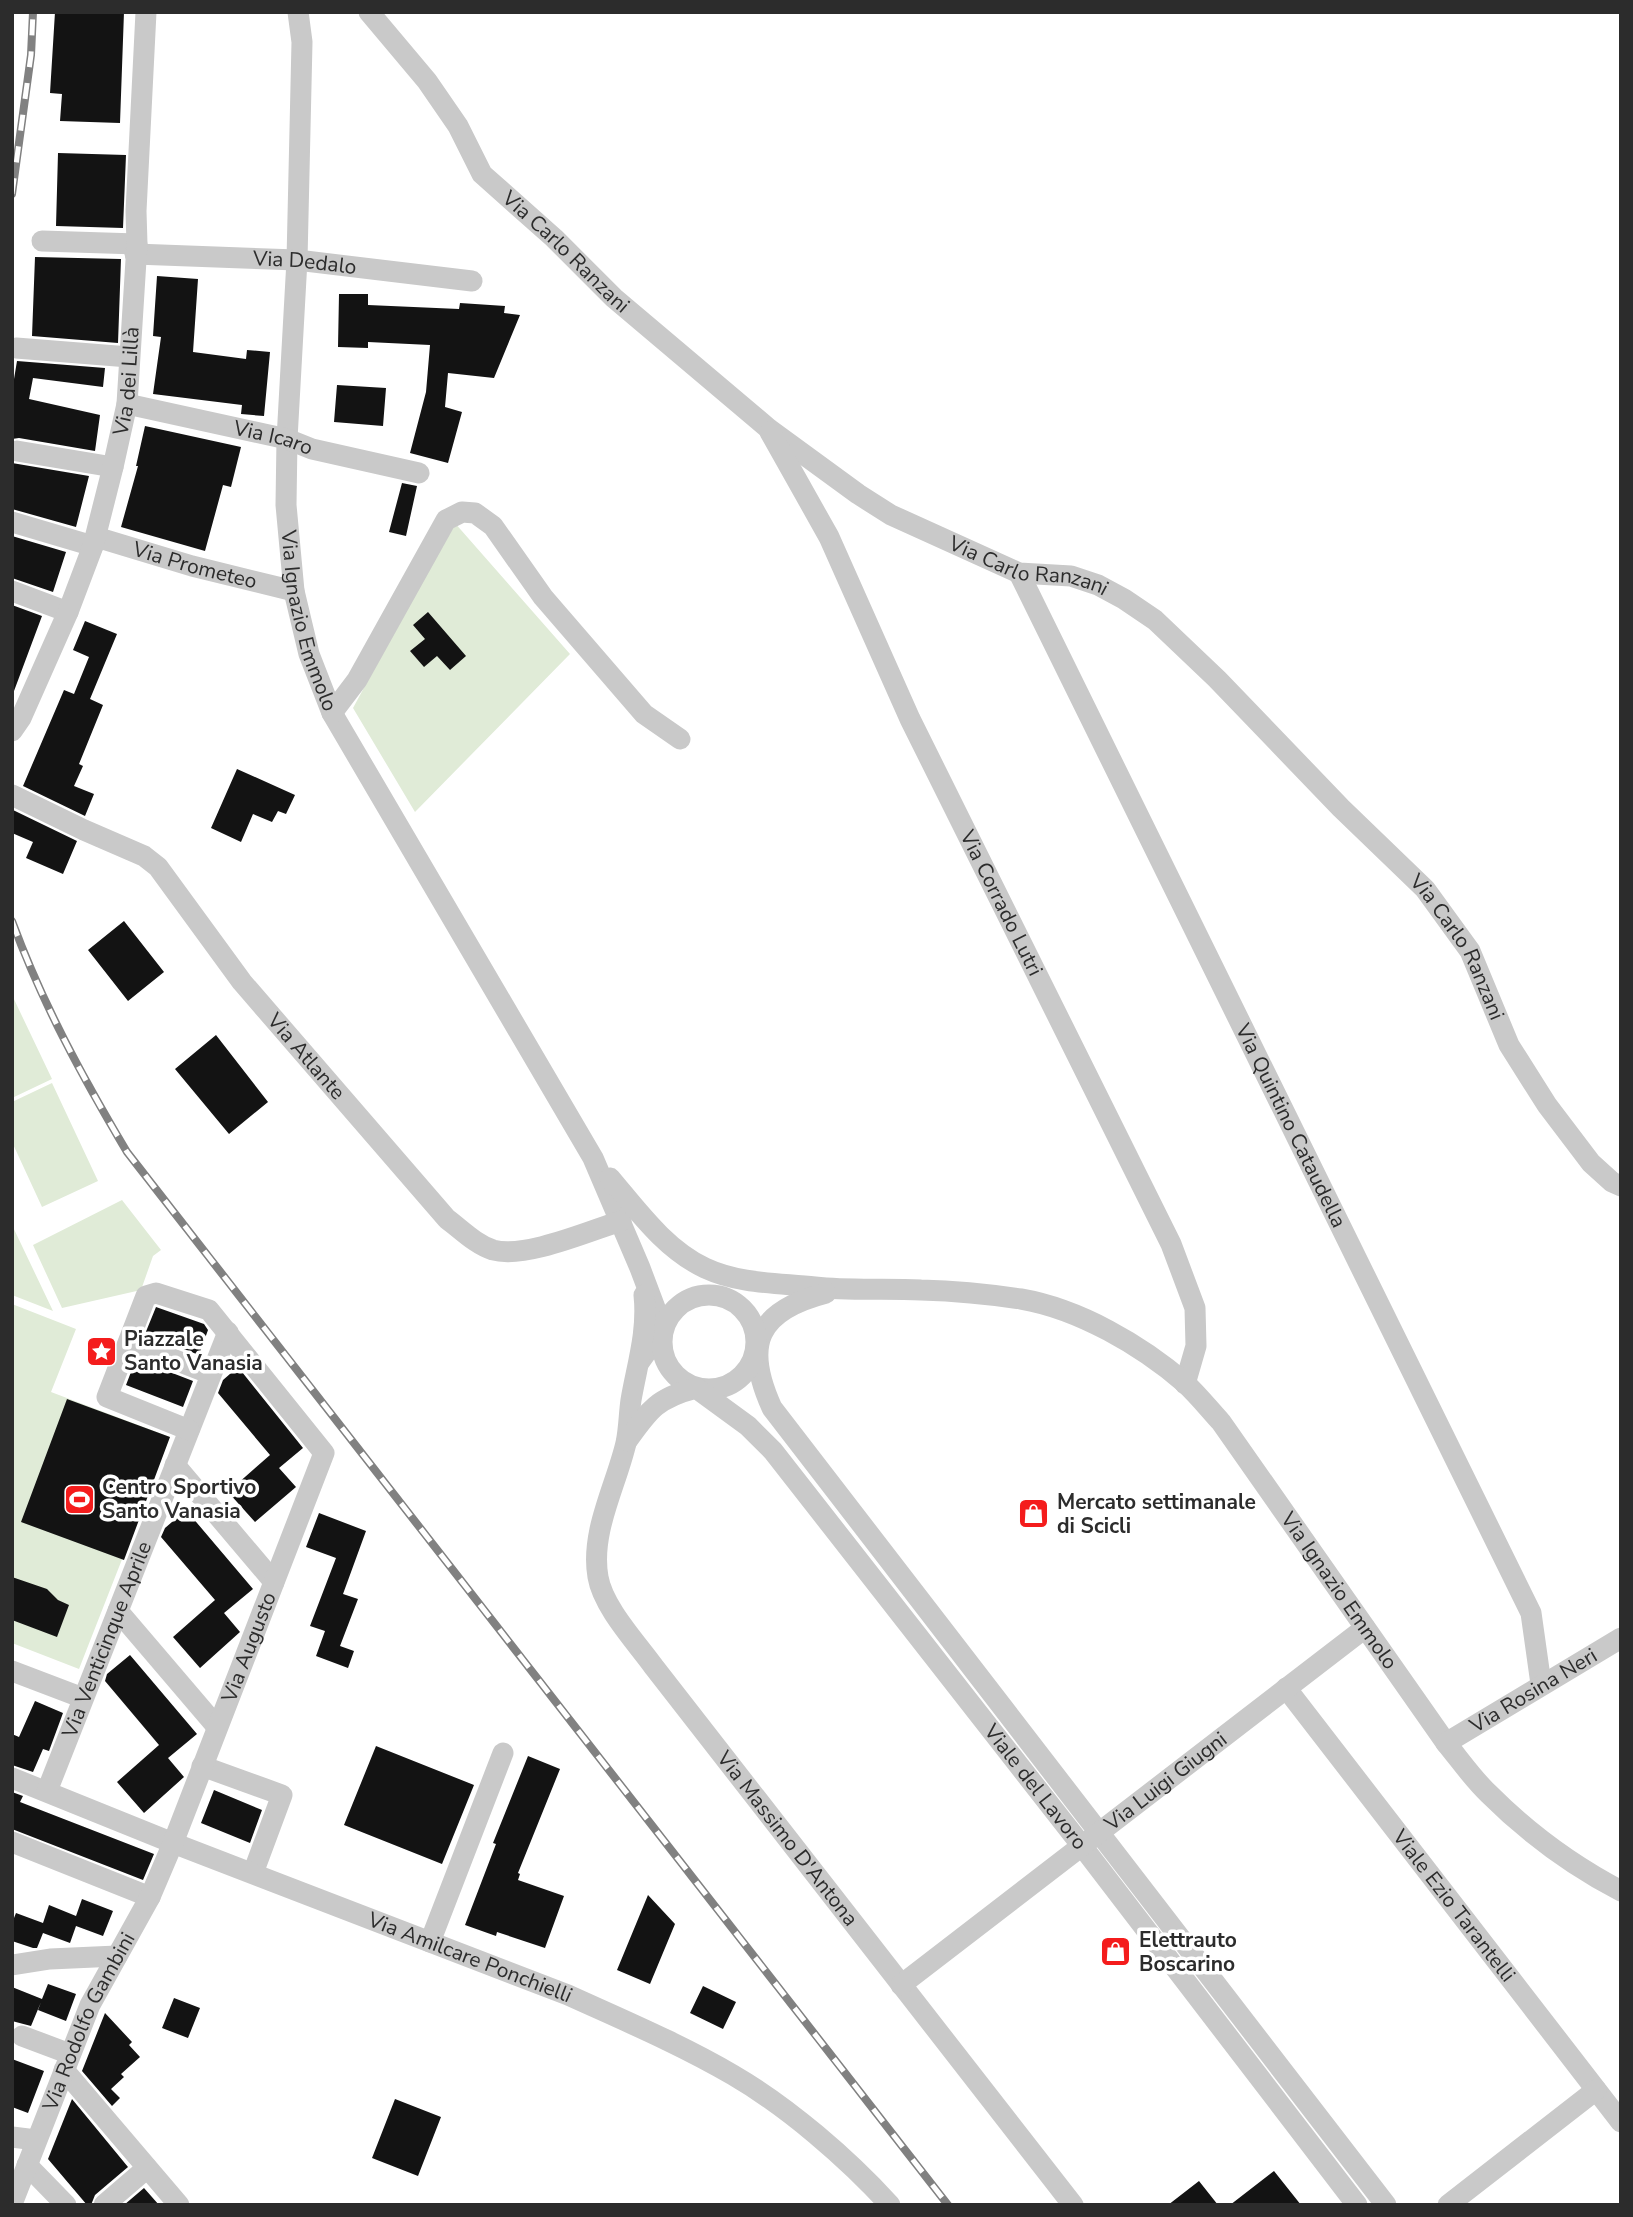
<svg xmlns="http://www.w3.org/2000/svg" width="1633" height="2217" viewBox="0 0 1633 2217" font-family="'Nunito Sans',sans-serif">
  <rect width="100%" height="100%" fill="#fff"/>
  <path fill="#e0ebd7" d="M454,522L570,654L415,812L353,708Z
    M12,995L52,1079L12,1098Z
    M52,1083L98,1181L42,1207L12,1142V1102Z
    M122,1200L161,1250L153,1256L141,1290L62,1308L33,1245Z
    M12,1225L53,1311L12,1295Z
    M12,1304L76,1329L51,1392L170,1437L79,1669L12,1643Z"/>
  <path fill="#131313" d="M55,12H124L120,123L60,121L62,94L50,93Z
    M58,153L126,155L123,228L56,226Z
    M35,257L121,259L118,343L32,336Z
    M157,276L198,279L193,352L246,359L247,350L270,352L264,416L241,414L242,405L153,394L161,337L153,336Z
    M339,294H368V305L459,309L460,303L505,306L504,313L520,315L494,378L448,373L445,407L462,412L448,463L410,453L426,392L430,345L368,342V348L338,347Z
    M17,361L105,368L103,387L33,378L29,399L100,415L95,451L19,438L12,439V391Z
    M337,385L386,388L383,426L334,422Z
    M145,426L241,447L231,487L223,485L205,551L121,527L138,466H136Z
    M12,463L89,476L76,527L12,509Z
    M402,483L417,486L406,536L389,532Z
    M12,536L66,552L53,592L12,578Z
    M12,605L42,616L14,691L12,690Z
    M428,612L466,656L450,670L437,656L424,667L410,651L425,639L413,625Z
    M85,621L117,634L90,699L103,705L79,764L83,766L74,786L94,794L85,816L23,786L64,690L74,694L89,657L73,650Z
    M237,769L295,795L286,814L278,811L272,822L253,814L241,842L211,828Z
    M13,810L77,841L63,874L26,858L33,842L12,833Z
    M124,921L164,972L128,1001L88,950Z
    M216,1035L268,1102L229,1134L175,1069Z
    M156,1307L204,1324L208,1330L199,1355L145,1334Z
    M136,1359L193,1381L183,1407L126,1385Z
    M238,1367L303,1448L279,1468L296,1487L255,1522L228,1492L270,1455L218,1393L223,1380Z
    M67,1399L170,1437L124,1560L21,1522Z
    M186,1510L253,1589L224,1613L240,1632L200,1668L173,1637L215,1600L161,1537L165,1528Z
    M319,1513L366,1531L343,1594L358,1599L340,1646L354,1651L348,1668L316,1656L325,1631L310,1626L336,1558L306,1547Z
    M12,1577L47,1589L58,1600L69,1605L57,1637L12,1620Z
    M130,1655L197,1734L168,1758L184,1777L144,1813L117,1782L159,1745L105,1681L107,1674Z
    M35,1701L63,1713L49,1751L43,1749L33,1772L12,1765V1734L19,1737Z
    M376,1746L474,1785L442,1864L344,1825Z
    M528,1756L560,1769L518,1873L520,1874L518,1880L564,1896L545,1948L497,1932L496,1936L465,1925L496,1844L493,1843Z
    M214,1790L262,1810L250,1843L201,1823Z
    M12,1792L23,1796L20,1802L154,1854L143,1880L12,1829Z
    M648,1895L675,1924L650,1984L617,1970Z
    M82,1899L113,1911L103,1936L76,1926L70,1943L43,1933L37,1948H33L12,1941V1923L16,1913L43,1923L49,1905L76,1916Z
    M48,1984L76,1994L66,2021L38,2010L41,2002L31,2026L12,2021V1987L42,1999Z
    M703,1986L736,2002L723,2029L690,2013Z
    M174,1998L200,2008L188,2038L162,2028Z
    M105,2013L132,2042L129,2045L140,2057L121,2074L124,2077L111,2089L120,2098L112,2106L82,2071Z
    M12,2059L44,2071L28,2113L12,2107Z
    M72,2099L128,2167L95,2195L91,2205H87L48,2159Z
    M395,2099L441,2117L418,2176L372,2158Z
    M1274,2171L1301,2205H1230Z
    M1199,2181L1218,2205H1168Z
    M144,2188L159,2205H124Z"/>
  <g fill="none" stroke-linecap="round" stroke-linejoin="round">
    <g stroke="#c9c9c9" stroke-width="21">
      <path id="s1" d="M298,12L302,42L297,260L287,439L286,505L294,591L309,654L332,713L593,1158L640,1268L663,1329L640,1361"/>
      <path id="s2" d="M369,12L427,81L458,126L482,174L554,238L614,298L769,429L858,494L891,515L1019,573L1071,576L1098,585L1124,599L1155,620L1217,679L1341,808L1425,889L1470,951L1509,1045L1547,1105L1591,1163L1612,1182L1621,1186"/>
      <path d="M42,241L137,244"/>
      <path id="s3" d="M135,254L297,260L472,281"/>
      <path d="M16,348L129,357"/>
      <path id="s4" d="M127,404L287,439L312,449L419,473"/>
      <path id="s5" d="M770,432L829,537L910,719L1171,1244L1195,1308L1196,1346L1185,1384"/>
      <path d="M17,451L113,467"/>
      <path d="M12,522L93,546"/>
      <path id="s6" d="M96,537L192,566L294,591"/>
      <path id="s7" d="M1019,573L1531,1613L1541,1684"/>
      <path d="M12,591L68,612"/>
      <path d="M332,713L357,680L446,520L462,512L475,513L493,526L543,597L644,714L680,739"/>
      <path id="s8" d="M12,731L21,718L68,612L93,546L113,467L127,404L137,244L136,211L146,12"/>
      <path id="s9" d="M12,795L84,830L144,856L158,867L242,982L447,1219C462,1230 475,1244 493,1250C525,1259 589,1231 621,1221"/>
      <path id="s10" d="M610,1178C638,1211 665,1249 705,1268C739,1284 778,1283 815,1287C850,1291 885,1288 921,1290C954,1291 988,1294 1021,1299C1079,1309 1141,1345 1185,1383C1198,1395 1209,1409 1221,1422L1446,1743C1460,1760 1473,1779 1489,1794C1527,1832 1573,1866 1621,1891"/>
      <path d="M826,1293C757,1311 743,1344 772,1408L1386,2205"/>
      <circle cx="709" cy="1342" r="47"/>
      <path id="s11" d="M644,1295C648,1332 637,1365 631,1400C629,1414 629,1429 626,1443C616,1486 590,1532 598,1577C603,1607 636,1642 654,1667L1073,2205"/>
      <path d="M129,1342L211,1374"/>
      <path id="s12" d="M627,1441C649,1410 657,1398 696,1388L748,1426L773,1451L1082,1846L1357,2205"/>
      <path d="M175,1465L274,1582"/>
      <path d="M118,1611L217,1727"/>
      <path d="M12,1671L83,1698"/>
      <path id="s13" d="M1286,1688L1621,2122"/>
      <path id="s14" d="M1446,1743L1621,1638"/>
      <path d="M202,1766L282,1795L253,1873"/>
      <path id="s15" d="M12,1778L173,1843L568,1995C623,2020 680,2044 733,2075C788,2107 847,2158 890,2205"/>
      <path id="s16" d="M47,1791L228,1332"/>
      <path d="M12,1842L150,1897"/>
      <path d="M430,1942L503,1753"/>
      <path d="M12,1965L50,1959L117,1956"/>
      <path id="s17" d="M901,1985L1365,1628"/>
      <path d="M22,2036L70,2054"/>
      <path d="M64,2070L179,2205"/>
      <path d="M12,2137L36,2140"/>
      <path d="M27,2165L66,2205"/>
      <path id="s18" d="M12,2204L90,2005L150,1897L173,1843L324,1453L209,1310L156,1293L146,1296L107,1397L189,1430"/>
      <path d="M104,2205L147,2168"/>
      <path d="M1448,2205L1596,2090"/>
    </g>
    <defs>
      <path id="rail" d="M12,194L31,55L33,12
        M12,921C42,1003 83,1078 127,1152L948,2205"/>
    </defs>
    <use href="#rail" stroke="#818181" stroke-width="8"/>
    <use href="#rail" stroke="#fff" stroke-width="5" stroke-dasharray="16" stroke-linecap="butt"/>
  </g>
  <defs>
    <symbol id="sight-square" viewBox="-11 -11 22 22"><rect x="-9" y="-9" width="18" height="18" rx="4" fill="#f41c1c" stroke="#fff"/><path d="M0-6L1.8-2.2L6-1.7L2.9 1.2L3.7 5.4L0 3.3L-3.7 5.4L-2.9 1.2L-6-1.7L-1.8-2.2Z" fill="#fff"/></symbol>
    <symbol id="stadium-square" viewBox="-11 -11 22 22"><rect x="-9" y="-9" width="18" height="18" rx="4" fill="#f41c1c" stroke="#fff"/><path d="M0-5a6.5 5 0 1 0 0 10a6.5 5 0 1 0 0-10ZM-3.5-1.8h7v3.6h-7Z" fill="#fff"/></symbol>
    <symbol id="shop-square" viewBox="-11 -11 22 22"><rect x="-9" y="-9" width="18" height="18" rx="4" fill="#f41c1c" stroke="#fff"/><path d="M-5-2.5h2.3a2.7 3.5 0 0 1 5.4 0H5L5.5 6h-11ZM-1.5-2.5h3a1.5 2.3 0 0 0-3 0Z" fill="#fff"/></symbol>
  </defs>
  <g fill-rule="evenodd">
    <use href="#sight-square" x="84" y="1334" width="35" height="35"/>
    <use href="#stadium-square" x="62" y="1482" width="35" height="35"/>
    <use href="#shop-square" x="1016" y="1496" width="35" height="35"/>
    <use href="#shop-square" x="1098" y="1934" width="35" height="35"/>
  </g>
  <g text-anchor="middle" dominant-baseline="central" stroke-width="7" stroke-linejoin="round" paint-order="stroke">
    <g font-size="21" fill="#2c2c2c" stroke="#fff">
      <text stroke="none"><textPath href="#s2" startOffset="313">Via Carlo Ranzani</textPath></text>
      <text stroke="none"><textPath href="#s3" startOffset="170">Via Dedalo</textPath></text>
      <text stroke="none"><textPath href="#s8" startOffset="371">Via dei Lillà</textPath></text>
      <text stroke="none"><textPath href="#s4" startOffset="150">Via Icaro</textPath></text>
      <text stroke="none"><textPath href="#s6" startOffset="103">Via Prometeo</textPath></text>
      <text stroke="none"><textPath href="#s2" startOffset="880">Via Carlo Ranzani</textPath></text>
      <text stroke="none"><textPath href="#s1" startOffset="612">Via Ignazio Emmolo</textPath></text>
      <text stroke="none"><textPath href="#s5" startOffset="525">Via Corrado Lutri</textPath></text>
      <text stroke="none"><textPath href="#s2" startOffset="1468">Via Carlo Ranzani</textPath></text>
      <text stroke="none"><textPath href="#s9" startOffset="404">Via Atlante</textPath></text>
      <text stroke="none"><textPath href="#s7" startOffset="616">Via Quintino Cataudella</textPath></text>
      <text stroke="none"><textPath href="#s10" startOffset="896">Via Ignazio Emmolo</textPath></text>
      <text stroke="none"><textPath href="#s16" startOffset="163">Via Venticinque Aprile</textPath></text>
      <text stroke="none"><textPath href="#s18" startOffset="606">Via Augusto</textPath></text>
      <text stroke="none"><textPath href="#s14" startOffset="102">Via Rosina Neri</textPath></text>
      <text stroke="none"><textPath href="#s17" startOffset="334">Via Luigi Giugni</textPath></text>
      <text stroke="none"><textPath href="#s12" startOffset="616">Viale del Lavoro</textPath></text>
      <text stroke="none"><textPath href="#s11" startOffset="612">Via Massimo D'Antona</textPath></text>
      <text stroke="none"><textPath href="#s13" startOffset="275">Viale Ezio Tarantelli</textPath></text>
      <text stroke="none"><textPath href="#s15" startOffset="492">Via Amilcare Ponchielli</textPath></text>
      <text stroke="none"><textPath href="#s18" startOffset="198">Via Rodolfo Gambini</textPath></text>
    </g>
    <g font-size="21" font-weight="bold" fill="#2c2c2c" stroke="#fff" text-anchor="start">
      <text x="124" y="1339">Piazzale<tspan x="124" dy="24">Santo Vanasia</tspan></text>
      <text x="102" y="1487">Centro Sportivo<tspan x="102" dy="24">Santo Vanasia</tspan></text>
      <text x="1057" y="1502">Mercato settimanale<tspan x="1057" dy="24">di Scicli</tspan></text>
      <text x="1139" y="1940">Elettrauto<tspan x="1139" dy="24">Boscarino</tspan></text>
    </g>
  </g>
  <rect width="1633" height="2217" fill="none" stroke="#2c2c2c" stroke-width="28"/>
</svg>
